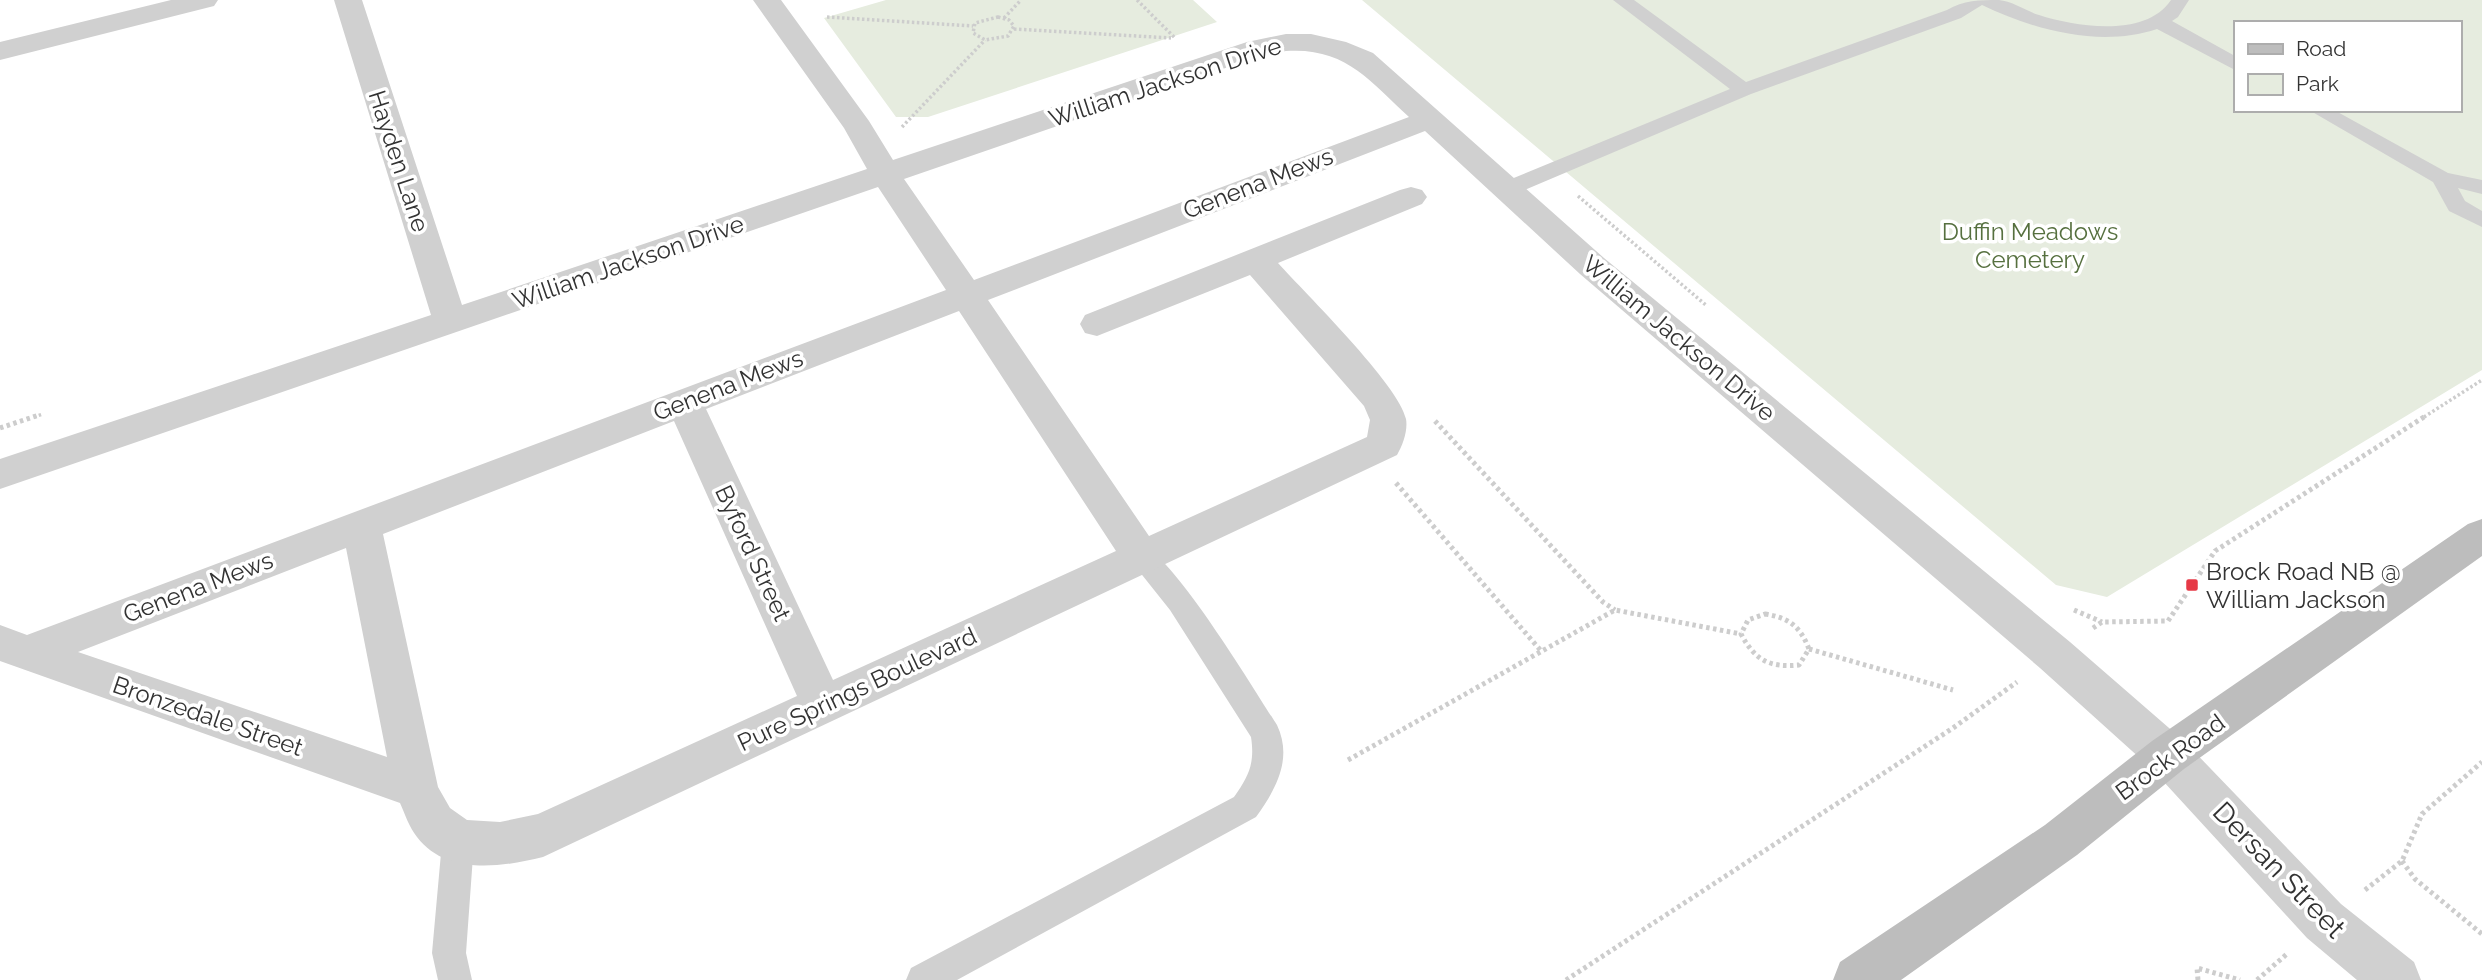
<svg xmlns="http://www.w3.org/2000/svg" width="2482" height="980" viewBox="0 0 2482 980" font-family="Raleway,sans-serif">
  <rect width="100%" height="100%" fill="#fff"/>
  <path fill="#e6ecdf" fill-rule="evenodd" d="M886,0H1193L1217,22L928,117H896L824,18Z
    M1362,0H2482V370L2107,597L2056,585ZM2235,23H2459V110H2235Z"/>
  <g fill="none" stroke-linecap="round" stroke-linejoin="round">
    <path stroke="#cdcdcd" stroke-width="3.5" stroke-dasharray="2.5 2.5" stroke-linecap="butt" d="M1137,0L1175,38
      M827,17L973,26
      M998,17L1009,20L1014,26L1008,36L985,40L973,33L975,23Z
      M1004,18L1021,0
      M1014,29L1171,38
      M902,127L985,40
      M1578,196L1707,306
      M34,417L43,414
      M2424,417L2482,380"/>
    <path stroke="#cdcdcd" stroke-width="5" stroke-dasharray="3.5 3.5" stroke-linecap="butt" d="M1435,421L1603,602L1615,610
      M0,428L39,415
      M1396,483L1542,652
      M2074,610L2102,622
      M1765,614C1789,618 1800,626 1809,649L1799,665C1769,668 1755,660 1741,634L1748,620Z
      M2093,628L2102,622L2168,621L2215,551L2427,415
      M1809,649L1953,690
      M1348,760L1615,610L1741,634
      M2402,861L2415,879L2482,934
      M2365,890L2402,861L2422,814L2482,762
      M1566,980L1953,728L2017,682
      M2198,980L2197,968L2240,980
      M2257,980L2288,953"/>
    <path fill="#d0d0d0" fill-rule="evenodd" d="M1613,0H1634L1746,82L1947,10C1964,0 1979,0 1999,0C2012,1 2026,11 2039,15C2076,27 2146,38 2171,0H2189L2178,17L2172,21L2235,56V70L2157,29C2100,48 2034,30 1982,5L1961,18L1751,94L1515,194H1499L1496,189L1499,184L1730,89Z
      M2309,110H2334L2448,173L2482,180V194L2458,188L2465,201L2482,211V227L2449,211L2433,182Z
      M1141,545C1174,556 1254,690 1277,725C1293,759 1276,789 1256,817L957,980H906L911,968L1234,797C1249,776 1255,763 1251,737L1170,610L1127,556L1131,548Z
      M458,827L469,831L474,842L466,953L472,980H438L432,953L442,842L447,831Z"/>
    <path fill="#d0d0d0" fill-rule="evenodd" d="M171,0H218L214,6L0,60V42Z
      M334,0H362L462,305L867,169L844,128L753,0H781L869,121L893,160L1247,42L1286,34H1311L1346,42L1373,53L1604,258L2070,642L2184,741L2341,904L2414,962L2421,980H2357L2307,938L2152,769L2040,668L1580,274L1425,131L988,300L1149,536L1367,437L1370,420L1364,406L1250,275L1097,336L1085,333L1080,324L1085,315L1400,190L1411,187L1422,190L1427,197L1422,204L1278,263C1305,293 1399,385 1406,419C1408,430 1403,445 1397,455L543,857C502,867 447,876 417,837C409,827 405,814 400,803L0,661V625L27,635L946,290L878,187L0,489V459L431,315ZM1286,51C1345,47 1369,80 1409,117L974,280L904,179L1266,54ZM959,311L1116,551L833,680L706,409ZM674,421L797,696L538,814L500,822L467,820L450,808L438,787L383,534ZM346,548L387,757L78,652Z"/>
    <path fill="#bdbdbd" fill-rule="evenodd" d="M2482,519V556L2184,769L2077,855L1901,980H1833L1840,962L2045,825L2152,741L2468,524Z"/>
  </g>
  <rect fill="#e63946" stroke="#fff" stroke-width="2.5" x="2185" y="578" width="14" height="14" rx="3.5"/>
  <g text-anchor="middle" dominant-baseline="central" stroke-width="7" stroke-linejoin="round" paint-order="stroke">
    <g font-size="24" fill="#333" stroke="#fff">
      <text transform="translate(1165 82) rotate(-18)">William Jackson Drive</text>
      <text transform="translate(399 161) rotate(72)">Hayden Lane</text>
      <text transform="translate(1258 183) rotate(-21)">Genena Mews</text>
      <text transform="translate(628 262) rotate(-19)">William Jackson Drive</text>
      <text transform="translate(1679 338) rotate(40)">William Jackson Drive</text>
      <text transform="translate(728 385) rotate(-21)">Genena Mews</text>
      <text transform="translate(753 553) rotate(65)">Byford Street</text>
      <text transform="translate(198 587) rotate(-21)">Genena Mews</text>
      <text transform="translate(857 689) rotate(-25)">Pure Springs Boulevard</text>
      <text transform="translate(208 716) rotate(19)">Bronzedale Street</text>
      <text transform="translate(2170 757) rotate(-36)">Brock Road</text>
    </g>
    <g font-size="24" fill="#56703f" stroke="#fff">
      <text x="2030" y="231">Duffin Meadows<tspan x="2030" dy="28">Cemetery</tspan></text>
    </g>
    <g font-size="24" fill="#333" stroke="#fff" text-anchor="start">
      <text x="2206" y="571">Brock Road NB @<tspan x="2206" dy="28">William Jackson</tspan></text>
    </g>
    <g font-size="28" fill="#333" stroke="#fff">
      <text transform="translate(2279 870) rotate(46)">Dersan Street</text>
    </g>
  </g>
  <rect x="2234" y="21" width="228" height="91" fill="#ffffff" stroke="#adadad" stroke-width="2"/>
  <rect x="2248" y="44" width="35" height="10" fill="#bdbdbd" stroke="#adadad" stroke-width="2"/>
  <text x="2296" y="56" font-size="21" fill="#333333">Road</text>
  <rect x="2248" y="74" width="35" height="21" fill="#e6ecdf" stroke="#adadad" stroke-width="2"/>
  <text x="2296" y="91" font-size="21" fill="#333333">Park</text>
</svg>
